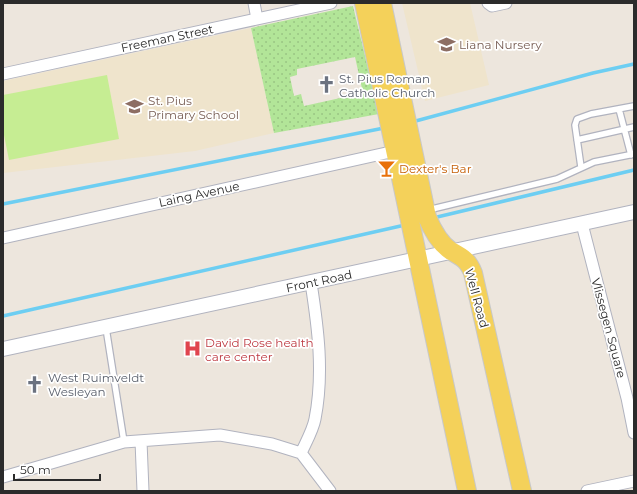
<svg xmlns="http://www.w3.org/2000/svg" width="637" height="494" viewBox="0 0 637 494" font-family="Montserrat,sans-serif">
  <defs>
    <pattern id="garden-dots" width="8" height="8" patternUnits="userSpaceOnUse"><rect width="8" height="8" fill="#b2e598"/><path d="M2 2h.1M6 6h.1" fill="none" stroke="#99c583" stroke-width="1.8" stroke-linecap="round"/></pattern>
  </defs>
  <rect width="100%" height="100%" fill="#ede6dd"/>
  <path fill="#efe4cc" d="M402,3H470L489,85L425,101Z
    M251,28L274,133L195,151L3,173V81Z"/>
  <path fill="url(#garden-dots)" fill-rule="evenodd" d="M353,6L379,114L274,133L251,28ZM355,57L363,93L304,106L301,94L294,96L290,77L297,75V69Z"/>
  <path fill="#c6ed93" d="M107,75L119,139L9,160L3,130V95Z"/>
  <g fill="none" stroke-linecap="round" stroke-linejoin="round">
    <path stroke="#6dcef2" stroke-width="3.5" d="M412,122L593,73L634,64
      M3,204L384,128
      M433,218L634,170
      M3,316L405,225"/>
    <defs>
      <path id="service" d="M619,109L631,155
        M577,140L634,127
        M581,167L575,125L577,119L591,114L634,106
        M428,210L557,179L594,162L634,154
        M106,328L124,442"/>
      <path id="minor" d="M254,3L257,19
        M488,3L492,6L506,3
        M3,74L331,3
        M582,224L627,398L634,433
        M3,238L395,151
        M141,441L143,491
        M301,453C306,442 313,430 315,419C324,373 318,328 311,283
        M3,477L124,442L220,435L272,444L301,453L330,491
        M587,491L634,481"/>
      <path id="tertiary" d="M3,349L634,212"/>
      <path id="primary" d="M364,3L467,491
        M382,3L427,217C432,229 439,243 451,251C462,257 468,260 473,273L522,491"/>
    </defs>
    <use href="#service" stroke="#b1b3bf" stroke-width="8"/>
    <use href="#minor" stroke="#b1b3bf" stroke-width="13"/>
    <use href="#tertiary" stroke="#b1b3bf" stroke-width="16"/>
    <use href="#primary" stroke="#c8c8c8" stroke-width="20"/>
    <use href="#service" stroke="#fff" stroke-width="5.5"/>
    <use href="#minor" stroke="#fff" stroke-width="11"/>
    <use href="#tertiary" stroke="#fff" stroke-width="14"/>
    <use href="#primary" stroke="#f4d15a" stroke-width="18"/>
  </g>
  <defs>
    <symbol id="school-bare" viewBox="-9 -9 18 18"><path d="M0-5L7-2L0 1L-7-2ZM-4 1L0 2.5L4 1V4Q0 6-4 4Z" fill="#8d6e63" stroke="#fff" stroke-width="2.5" paint-order="stroke"/></symbol>
    <symbol id="church-bare" viewBox="-9 -9 18 18"><path d="M-1.2-6h2.4v3.5h3.3v2.4h-3.3V6h-2.4V-.1h-3.3v-2.4h3.3Z" fill="#6b7280" stroke="#fff" stroke-width="2.5" paint-order="stroke"/></symbol>
    <symbol id="bar-bare" viewBox="-9 -9 18 18"><path d="M-6-5H6L.8 .8V4.5H3.5V6h-7V4.5H-.8V.8Z" fill="#e8710a" stroke="#fff" stroke-width="2.5" paint-order="stroke"/></symbol>
    <symbol id="hospital-bare" viewBox="-9 -9 18 18"><path d="M-5-5h3v3.5h4V-5h3V5h-3V1.5h-4V5h-3Z" fill="#e0444e" stroke="#fff" stroke-width="2.5" paint-order="stroke"/></symbol>
  </defs>
  <g fill-rule="evenodd">
    <use href="#school-bare" x="434" y="32" width="25" height="25"/>
    <use href="#church-bare" x="314" y="72" width="25" height="25"/>
    <use href="#school-bare" x="122" y="94" width="25" height="25"/>
    <use href="#bar-bare" x="374" y="156" width="25" height="25"/>
    <use href="#hospital-bare" x="180" y="336" width="25" height="25"/>
    <use href="#church-bare" x="22" y="372" width="25" height="25"/>
  </g>
  <g text-anchor="middle" dominant-baseline="central" stroke-width="3.5" stroke-linejoin="round" paint-order="stroke">
    <g font-size="12" fill="#2b2b2b" stroke="#fff">
      <text transform="translate(167 38) rotate(-12)">Freeman Street</text>
      <text transform="translate(199 194) rotate(-12)">Laing Avenue</text>
      <text transform="translate(319 281) rotate(-12)">Front Road</text>
      <text transform="translate(477 298) rotate(75)">Well Road</text>
      <text transform="translate(609 328) rotate(75)">Vlissegen Square</text>
    </g>
    <g font-size="12" fill="#785e54" stroke="#fff" text-anchor="start">
      <text x="459" y="44">Liana Nursery</text>
      <text x="148" y="100">St. Pius<tspan x="148" dy="14">Primary School</tspan></text>
    </g>
    <g font-size="12" fill="#5b616d" stroke="#fff" text-anchor="start">
      <text x="339" y="78">St. Pius Roman<tspan x="339" dy="14">Catholic Church</tspan></text>
      <text x="48" y="377">West Ruimveldt<tspan x="48" dy="14">Wesleyan</tspan></text>
    </g>
    <g font-size="12" fill="#c56008" stroke="#fff" text-anchor="start">
      <text x="399" y="168">Dexter's Bar</text>
    </g>
    <g font-size="12" fill="#be3a42" stroke="#fff" text-anchor="start">
      <text x="205" y="342">David Rose health<tspan x="205" dy="14">care center</tspan></text>
    </g>
  </g>
  <rect width="637" height="494" fill="none" stroke="#2b2b2b" stroke-width="8"/>
  <path d="M14 474v6h86v-6" fill="none" stroke="#2b2b2b" stroke-width="2"/>
  <text x="20" y="474" font-size="12" fill="#2b2b2b" stroke="#ffffff" stroke-width="3" paint-order="stroke">50 m</text>
</svg>
